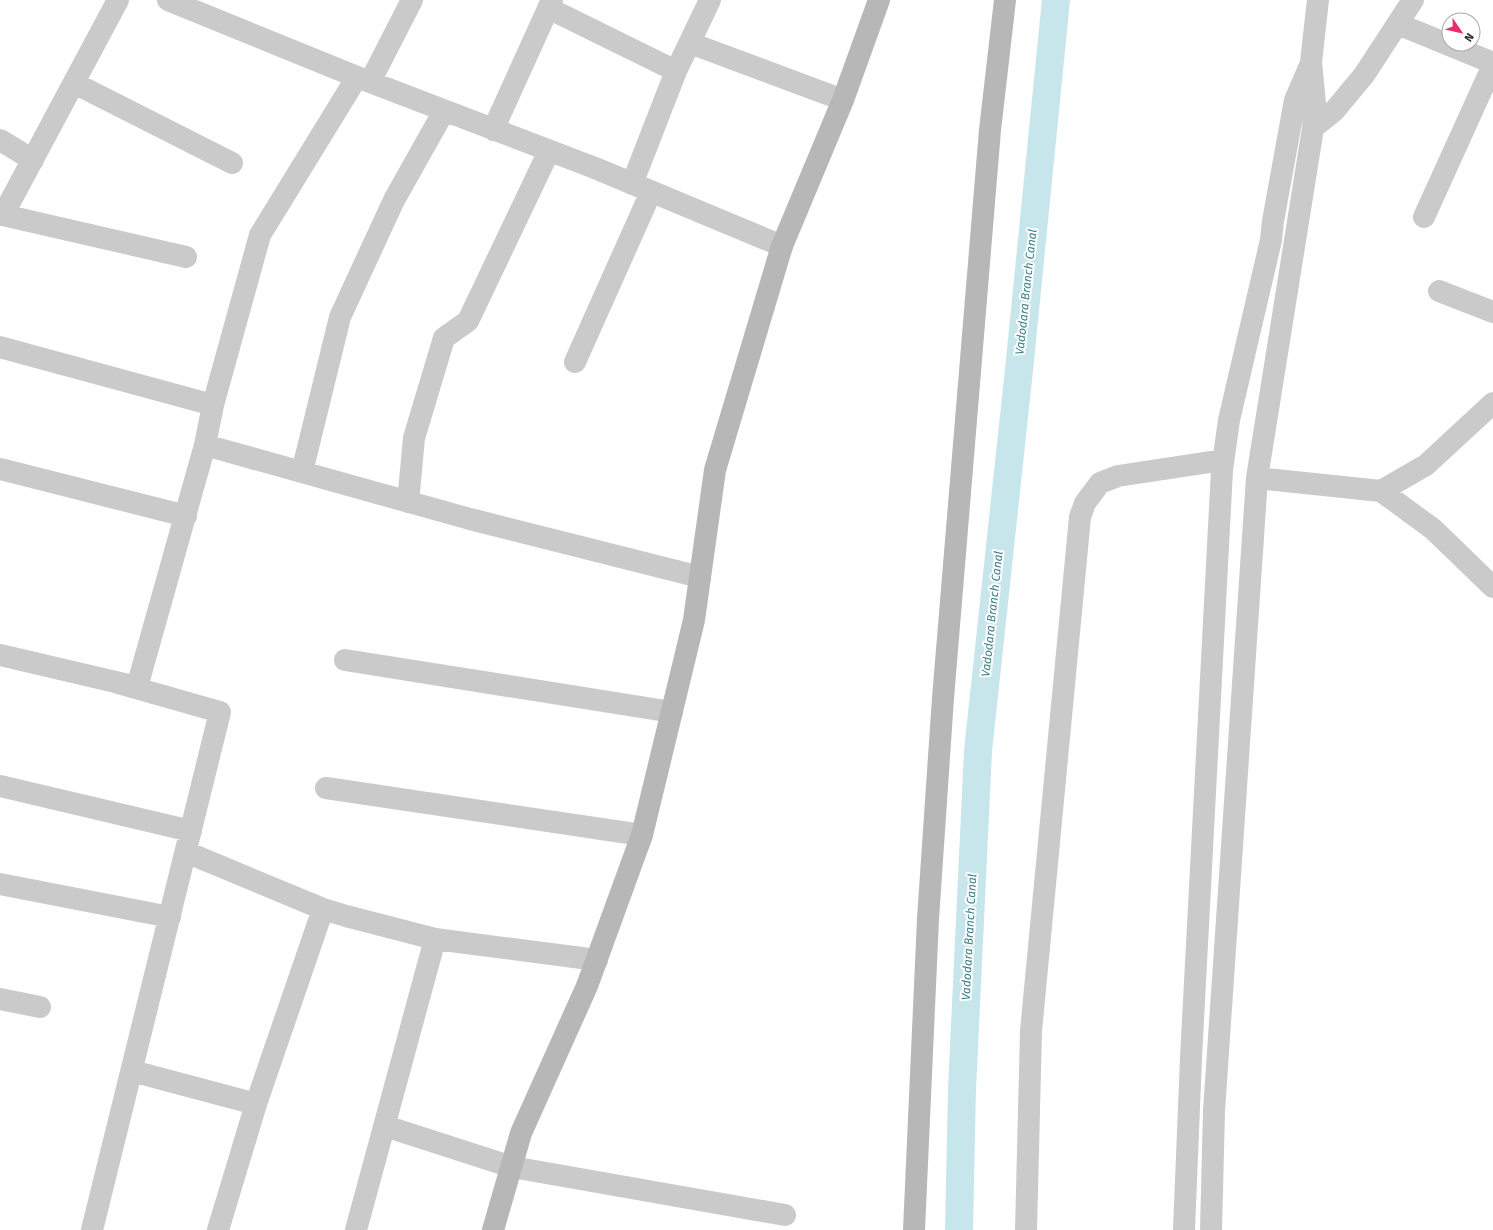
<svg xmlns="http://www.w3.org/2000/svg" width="1493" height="1230" viewBox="0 0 1493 1230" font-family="'Fira Sans',sans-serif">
  <rect width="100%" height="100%" fill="#fff"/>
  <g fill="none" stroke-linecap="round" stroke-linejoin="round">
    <path stroke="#c6e6eb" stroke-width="28" d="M959,1230L962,1089L978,751L1019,370L1056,0"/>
    <path stroke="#cacaca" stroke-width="22" d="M168,0L357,77L595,168L782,246
      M548,8L676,71
      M1398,24L1493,63
      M690,43L843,100
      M357,77L260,235L213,405L205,445L470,519L700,577
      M370,82L412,0
      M74,83L232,163
      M1313,128L1334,111L1364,75L1413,0
      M493,130L552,0
      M0,140L33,160
      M632,184L676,71L710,0
      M0,215H3L118,0
      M3,215L186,257
      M1424,217L1493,65
      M1439,291L1493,312
      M0,347L213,405
      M575,362L651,192
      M0,469L186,516
      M302,472L340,317L394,200L444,111
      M1257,478L1381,491L1433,529L1493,587
      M1381,491L1426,465L1493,403
      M408,502L414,438L444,338L468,321L549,151
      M0,655L137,687L205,445
      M345,660L672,712
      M0,786L191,831
      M326,788L642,835
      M186,852L323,909L346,916L435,939
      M0,884L170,917
      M0,999L40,1007
      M132,1071L256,1104
      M385,1126L512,1167L785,1215
      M92,1230L220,712L118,683
      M218,1230L256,1104L323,909
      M356,1230L435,939L597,960
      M1026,1230L1031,1031L1080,517L1085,503L1100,483L1118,476L1223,460
      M1184,1230L1191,1058L1222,470L1229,420L1271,240L1273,221L1295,100L1311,63
      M1211,1230L1214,1111L1257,478L1313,128L1315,103L1311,62L1318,0"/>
    <path stroke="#b7b7b7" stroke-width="22" d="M493,1230L521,1133L587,986L642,835L694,620L715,470L782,246L843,100L879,0
      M914,1230L928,919L943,698L990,130L1005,0"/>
  </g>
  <g text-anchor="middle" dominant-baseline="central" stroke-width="4" stroke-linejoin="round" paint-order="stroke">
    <g font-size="12" font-style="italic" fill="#3a7d88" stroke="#fff">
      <text transform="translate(1026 292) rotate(-84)">Vadodara Branch Canal</text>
      <text transform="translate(992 614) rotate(-84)">Vadodara Branch Canal</text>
      <text transform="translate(969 937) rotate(-87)">Vadodara Branch Canal</text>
    </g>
  </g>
  <g transform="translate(1461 32) rotate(124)"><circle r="19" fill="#ffffff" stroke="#ababab"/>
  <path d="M0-3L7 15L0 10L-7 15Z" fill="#e42f6b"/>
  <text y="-6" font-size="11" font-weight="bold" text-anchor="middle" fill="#2d2d2d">N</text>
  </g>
</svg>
